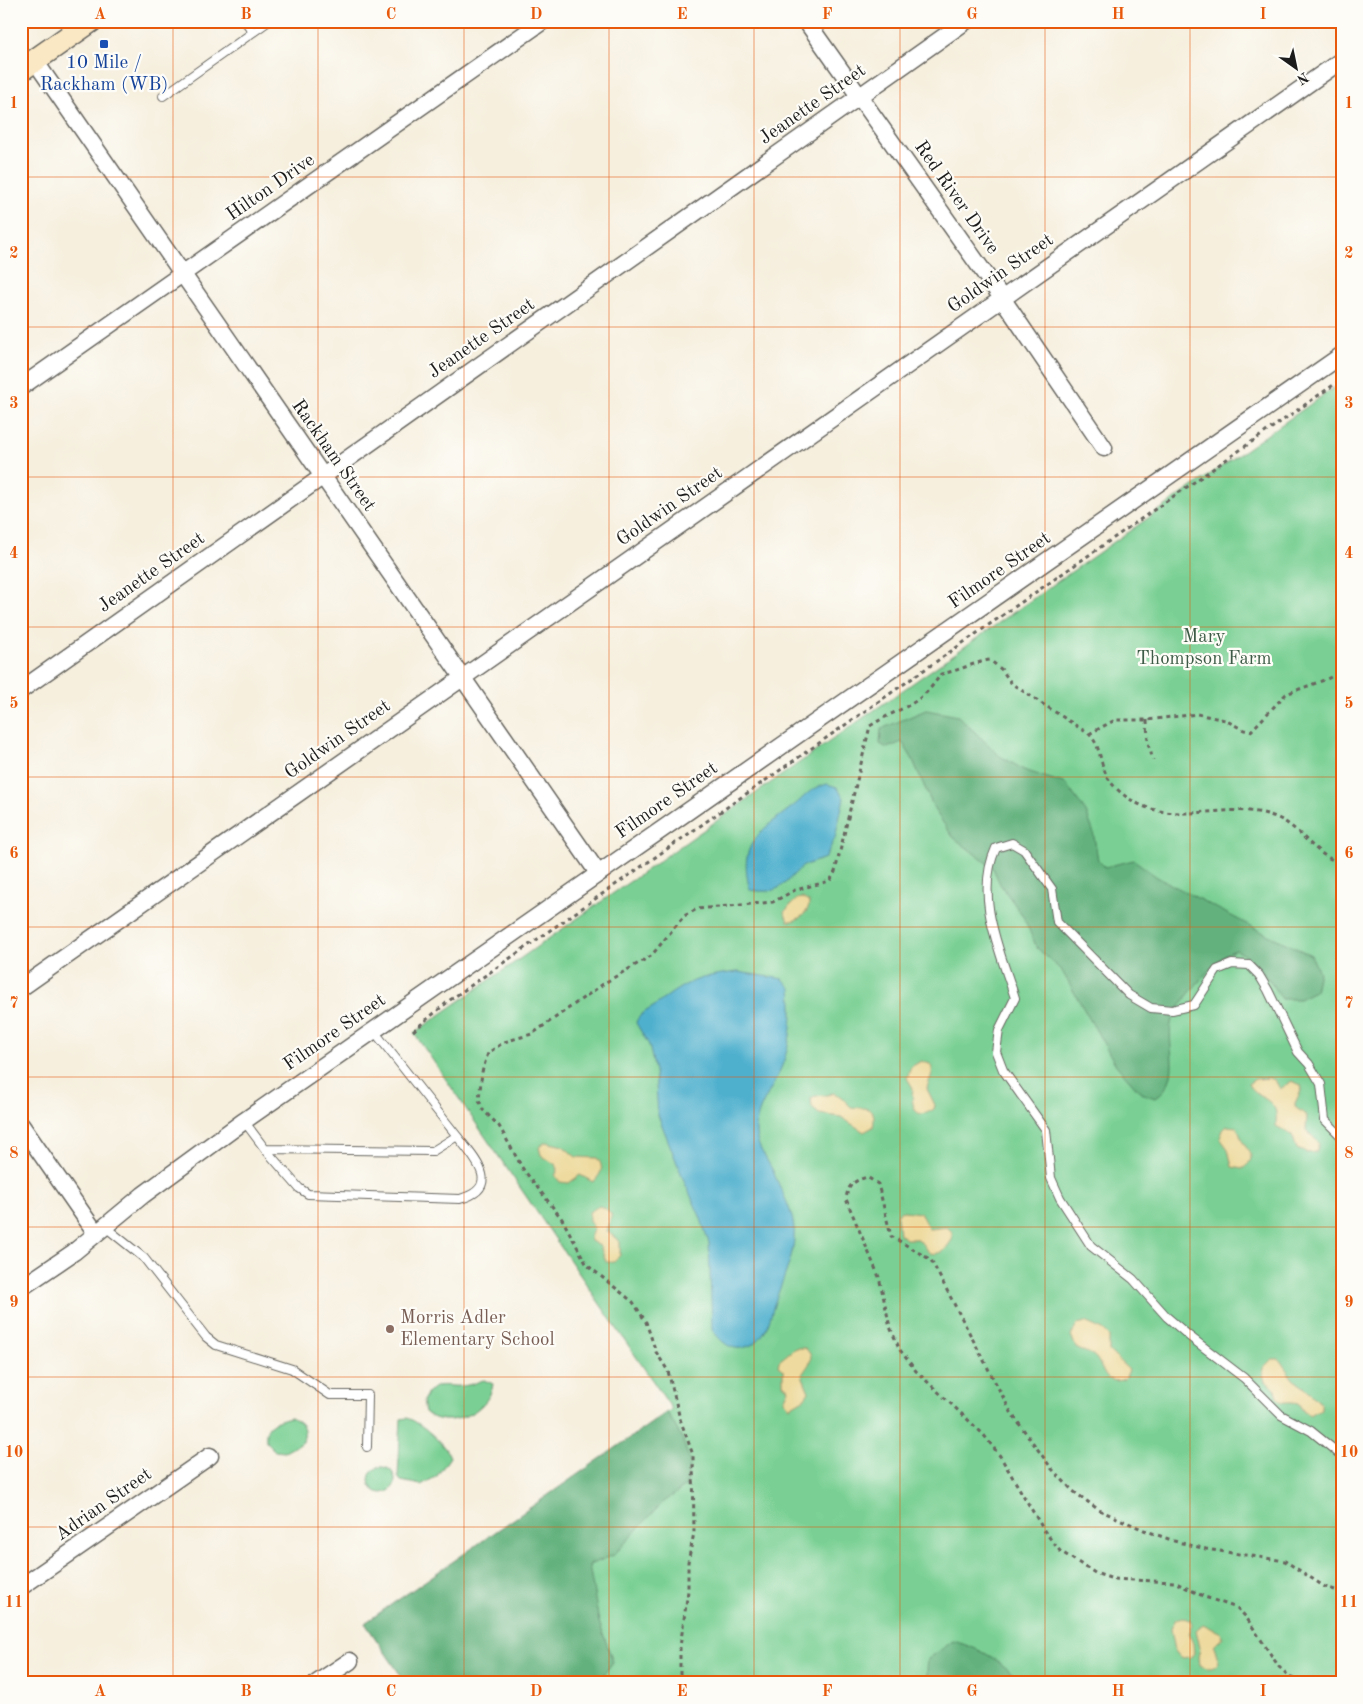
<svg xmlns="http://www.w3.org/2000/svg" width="1363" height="1704" viewBox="0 0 1363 1704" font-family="'Old Standard TT',serif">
  <rect width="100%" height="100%" fill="#fdfcf7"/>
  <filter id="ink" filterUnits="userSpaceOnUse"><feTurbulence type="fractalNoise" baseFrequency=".02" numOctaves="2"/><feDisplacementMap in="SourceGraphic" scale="10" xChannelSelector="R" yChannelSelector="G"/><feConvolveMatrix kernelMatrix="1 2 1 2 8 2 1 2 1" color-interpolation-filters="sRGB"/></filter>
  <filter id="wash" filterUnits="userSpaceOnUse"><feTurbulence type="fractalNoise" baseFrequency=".0096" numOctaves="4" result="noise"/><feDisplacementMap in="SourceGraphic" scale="20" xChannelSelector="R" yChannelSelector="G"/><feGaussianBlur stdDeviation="1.12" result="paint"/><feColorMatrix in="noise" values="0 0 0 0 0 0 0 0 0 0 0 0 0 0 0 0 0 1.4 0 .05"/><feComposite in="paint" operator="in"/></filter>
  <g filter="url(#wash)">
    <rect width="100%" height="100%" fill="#f6efde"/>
    <path fill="#7ad094" stroke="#4b7658" d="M1342,382V1683H406L365,1623L672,1409L414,1033Z
      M484,1380L493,1384C490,1412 446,1432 425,1412L423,1401C436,1376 447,1390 468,1385C474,1384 479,1381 484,1380Z
      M290,1417C304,1423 306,1428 303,1442L285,1452L275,1451L266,1442C264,1423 274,1422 290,1417Z
      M407,1418C420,1422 445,1444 450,1457L437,1476L421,1485L401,1481L398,1477L401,1419Z
      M369 1480a13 13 0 1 1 26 0a13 13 0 1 1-26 0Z"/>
    <path fill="#63b27e" stroke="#40674d" d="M926,710L958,716L1000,756L1024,770L1066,784L1086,812L1093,831L1098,860L1105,867L1134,860L1157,877L1262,932L1311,955L1319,972L1315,991L1299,999H1282C1268,980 1258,960 1236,950C1231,952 1226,953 1222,957C1210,968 1173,1009 1171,1024C1167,1051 1183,1079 1155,1098L1141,1093L1116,1065L1062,971L1037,948L1023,916L1000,884L993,868L953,837L935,811L912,758L902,742L887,748L880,744L881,729Z
      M667,1412L682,1438L690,1462L686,1486L661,1504L614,1555L589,1565L599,1622L613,1662L597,1683H406L365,1623Z
      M953,1641C984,1650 1000,1660 1022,1683H926L928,1659Z"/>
    <path fill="#eeda9e" stroke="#857b5d" d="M802,898L809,902C810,912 798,922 788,921L784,912L797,899Z
      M921,1061L930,1064C936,1074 928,1079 927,1089L935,1105L934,1109C913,1123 911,1103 913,1088L907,1078L911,1067Z
      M1269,1078L1275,1080L1280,1089L1292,1081L1301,1085L1302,1089L1295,1103V1107L1307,1116L1306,1130L1319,1143L1316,1152L1307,1153L1297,1149L1292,1135L1276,1126C1276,1120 1277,1114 1275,1109C1269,1097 1254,1096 1248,1084L1255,1079Z
      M833,1093L840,1096L851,1107C865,1109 878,1105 873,1127L864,1132L841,1117L819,1114L812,1108L811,1098C818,1094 825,1097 833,1093Z
      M1227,1126L1237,1127C1240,1132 1240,1138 1243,1142C1250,1154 1257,1159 1242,1169L1232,1167L1228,1149L1220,1138L1223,1130Z
      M546,1142L563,1146L576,1157L597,1158C605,1167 601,1175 593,1182L580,1175L569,1183L560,1182L555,1176L558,1169L556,1165L541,1155L539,1147Z
      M599,1206L605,1208L612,1215L607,1231L620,1242V1255L614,1262H606L600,1246L591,1241L590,1237L594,1228L589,1221V1212Z
      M904,1211L920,1213L929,1229L947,1227L952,1232V1240L944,1251C926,1258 928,1249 918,1239H906L899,1234L897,1216L899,1212Z
      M1085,1322L1103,1330L1109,1336V1351L1129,1370L1125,1379C1101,1387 1105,1366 1094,1356C1089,1352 1082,1352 1076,1348L1071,1335L1078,1324Z
      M795,1348H805C817,1359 808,1364 802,1375L809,1392L805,1398L790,1407L784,1400L789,1389L783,1384V1370L778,1366L779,1361Z
      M1272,1359H1279L1293,1379L1305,1388L1321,1404V1409L1310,1415L1304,1412L1298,1403C1283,1399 1281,1409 1276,1390C1267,1382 1262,1381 1263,1368Z
      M1182,1617L1191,1621L1193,1625L1189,1634L1193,1643L1194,1653L1191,1657L1181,1658L1175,1651L1171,1628L1176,1619Z
      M1203,1624L1221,1633L1223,1637L1214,1646L1219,1662C1214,1670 1207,1669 1199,1665L1198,1657L1200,1648L1196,1630Z"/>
    <path fill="#4fb0ce" stroke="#366675" d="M827,784L837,787L844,798L835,838L825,858C818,861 808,863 802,867C782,884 782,895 750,890C737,844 759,832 792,807C808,795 805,791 827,784Z
      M738,972L783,979L791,988C794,1017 791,1046 779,1073C771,1092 756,1108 756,1129C755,1145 766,1157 773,1171C780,1189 792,1208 794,1228C796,1255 782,1280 774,1305C769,1321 765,1342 746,1347C731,1352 720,1341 712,1329L709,1243L700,1216L684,1181L658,1115L655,1071L649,1045L636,1023C638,1014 649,1010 656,1005C686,981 700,976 738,972Z"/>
  </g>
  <g filter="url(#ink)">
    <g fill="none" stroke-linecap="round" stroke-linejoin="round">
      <defs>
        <path id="lane" d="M245,21L253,32
          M163,96L269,21
          M244,1121L265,1149L433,1151L457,1136L374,1031
          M1342,1137L1325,1120L1321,1084L1309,1064L1298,1052L1268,990L1259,975L1249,965L1232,964L1217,970L1194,1005L1172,1010L1151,1008L1129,995L1057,922L1052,889L1024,850L1012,843L996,848C974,896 1000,951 1015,998L999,1030L996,1052L1003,1070L1046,1130L1051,1178L1060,1198L1091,1246L1133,1279L1167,1317L1189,1336L1244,1378L1281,1415L1311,1431L1342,1456
          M265,1149L299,1188L308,1194L460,1199C504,1187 473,1157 457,1136
          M104,1226L144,1258L206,1337L216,1345L292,1369L330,1395H368L367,1447"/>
        <path id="street" d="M806,21L1002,298L1104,448
          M35,61L598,873
          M21,387L543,21
          M21,690L966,21
          M21,988L1342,60
          M21,1125L96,1233
          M21,1288L74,1252L143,1195L244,1121L1342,355
          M21,1587L210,1456
          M317,1683L350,1661"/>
        <path id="secondary" d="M21,70L91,21"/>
      </defs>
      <use href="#lane" stroke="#686660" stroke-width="10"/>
      <use href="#street" stroke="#686660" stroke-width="19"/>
      <use href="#secondary" stroke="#686660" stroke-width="25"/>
      <path stroke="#686660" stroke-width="3" stroke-dasharray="4 4" stroke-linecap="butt" d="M1147,720L1148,743L1153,760
        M1089,734L1115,720H1147L1197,714L1225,720L1244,730L1251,731L1286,694L1327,679L1342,671
        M413,1031L450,1000L1342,379
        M680,1683V1647L688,1591V1562L694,1533L693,1455L680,1419L668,1371L656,1352L646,1322L633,1302L587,1265L562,1219L523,1169L499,1126L483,1110L479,1100L482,1072L488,1053L504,1042L532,1034L606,982L651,956L684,916L697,909L773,902L795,890L830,881L835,872L870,726C902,705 918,709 941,674C958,671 972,663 990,660L1002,670L1012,684L1089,734C1105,750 1096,770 1118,790C1166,834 1224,798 1273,816C1300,825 1314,857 1342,863
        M1309,1683L1291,1678L1279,1667L1246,1617L1237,1608L1205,1597L1174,1582L1113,1579L1095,1573L1060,1551L1045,1532L1000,1456L983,1434L916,1371L900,1350L890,1327L879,1277L846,1199C848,1184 854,1181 867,1177L878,1184L891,1236L931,1260L1012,1414L1052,1469L1073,1491L1099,1510L1144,1530L1174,1541L1206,1549L1285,1561L1325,1587L1342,1592"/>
      <use href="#lane" stroke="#fff" stroke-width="8"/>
      <use href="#street" stroke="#fff" stroke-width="16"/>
      <use href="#secondary" stroke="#fae7c3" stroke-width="22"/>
    </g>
  </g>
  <path fill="none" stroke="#e8590c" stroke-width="1" stroke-opacity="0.55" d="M173,21V1683M318,21V1683M464,21V1683M609,21V1683M754,21V1683M900,21V1683M1045,21V1683M1190,21V1683M21,177H1342M21,327H1342M21,477H1342M21,627H1342M21,777H1342M21,927H1342M21,1077H1342M21,1227H1342M21,1377H1342M21,1527H1342"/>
  <rect fill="#1a4fb4" stroke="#fdfcf7" stroke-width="2" x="99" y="39" width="10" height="10" rx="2.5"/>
  <circle fill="#8d6e63" stroke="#fdfcf7" stroke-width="2" cx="390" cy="1329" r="5"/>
  <g text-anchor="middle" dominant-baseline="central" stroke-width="4.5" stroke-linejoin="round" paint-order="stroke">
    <g font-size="19" fill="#164399" stroke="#fdfcf7">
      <text x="104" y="63">10 Mile /<tspan x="104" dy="22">Rackham (WB)</tspan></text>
    </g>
    <g font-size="19" fill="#1c1c1c" stroke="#fdfcf7">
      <text transform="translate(813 105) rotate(-35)">Jeanette Street</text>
      <text transform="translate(271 188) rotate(-35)">Hilton Drive</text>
      <text transform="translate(956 198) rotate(55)">Red River Drive</text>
      <text transform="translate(1001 274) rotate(-35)">Goldwin Street</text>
      <text transform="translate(482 339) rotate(-35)">Jeanette Street</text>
      <text transform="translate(333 456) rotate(55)">Rackham Street</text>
      <text transform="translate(670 507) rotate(-35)">Goldwin Street</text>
      <text transform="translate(1000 571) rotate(-35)">Filmore Street</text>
      <text transform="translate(152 573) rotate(-35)">Jeanette Street</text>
      <text transform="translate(338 740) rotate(-35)">Goldwin Street</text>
      <text transform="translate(667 801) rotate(-35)">Filmore Street</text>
      <text transform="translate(335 1033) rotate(-35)">Filmore Street</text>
      <text transform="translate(104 1505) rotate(-35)">Adrian Street</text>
    </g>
    <g font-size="19" fill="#3d5b46" stroke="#fdfcf7">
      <text x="1204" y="637">Mary<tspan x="1204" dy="22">Thompson Farm</tspan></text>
    </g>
    <g font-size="19" fill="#785e54" stroke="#fdfcf7" text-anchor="start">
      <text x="400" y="1318">Morris Adler<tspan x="400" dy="22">Elementary School</tspan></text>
    </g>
  </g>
  <rect width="1363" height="1704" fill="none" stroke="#fdfcf7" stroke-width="55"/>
  <g transform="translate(1296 68) rotate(147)" stroke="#fdfcf7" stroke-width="4" paint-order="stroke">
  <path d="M0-4L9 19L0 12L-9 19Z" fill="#1c1c1c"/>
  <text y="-8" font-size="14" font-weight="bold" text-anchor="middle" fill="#1c1c1c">N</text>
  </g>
  <rect x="28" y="28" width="1308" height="1648" fill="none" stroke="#e8590c" stroke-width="2"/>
  <g font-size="16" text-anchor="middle" font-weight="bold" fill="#e8590c">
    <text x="100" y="19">A</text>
    <text x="246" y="19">B</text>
    <text x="391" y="19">C</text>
    <text x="536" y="19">D</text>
    <text x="682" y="19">E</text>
    <text x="827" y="19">F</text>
    <text x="972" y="19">G</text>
    <text x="1118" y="19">H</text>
    <text x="1263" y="19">I</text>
    <text x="14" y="108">1</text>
    <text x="1349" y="108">1</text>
    <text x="14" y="258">2</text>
    <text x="1349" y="258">2</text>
    <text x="14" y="408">3</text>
    <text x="1349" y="408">3</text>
    <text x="14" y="558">4</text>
    <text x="1349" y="558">4</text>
    <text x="14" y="708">5</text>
    <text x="1349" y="708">5</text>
    <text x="14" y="858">6</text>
    <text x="1349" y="858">6</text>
    <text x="14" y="1008">7</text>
    <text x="1349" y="1008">7</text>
    <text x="14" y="1158">8</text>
    <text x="1349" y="1158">8</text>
    <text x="14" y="1307">9</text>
    <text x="1349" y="1307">9</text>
    <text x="14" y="1457">10</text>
    <text x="1349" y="1457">10</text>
    <text x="14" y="1607">11</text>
    <text x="1349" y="1607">11</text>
    <text x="100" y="1696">A</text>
    <text x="246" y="1696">B</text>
    <text x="391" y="1696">C</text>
    <text x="536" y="1696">D</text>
    <text x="682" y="1696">E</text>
    <text x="827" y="1696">F</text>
    <text x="972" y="1696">G</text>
    <text x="1118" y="1696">H</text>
    <text x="1263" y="1696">I</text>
  </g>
</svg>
